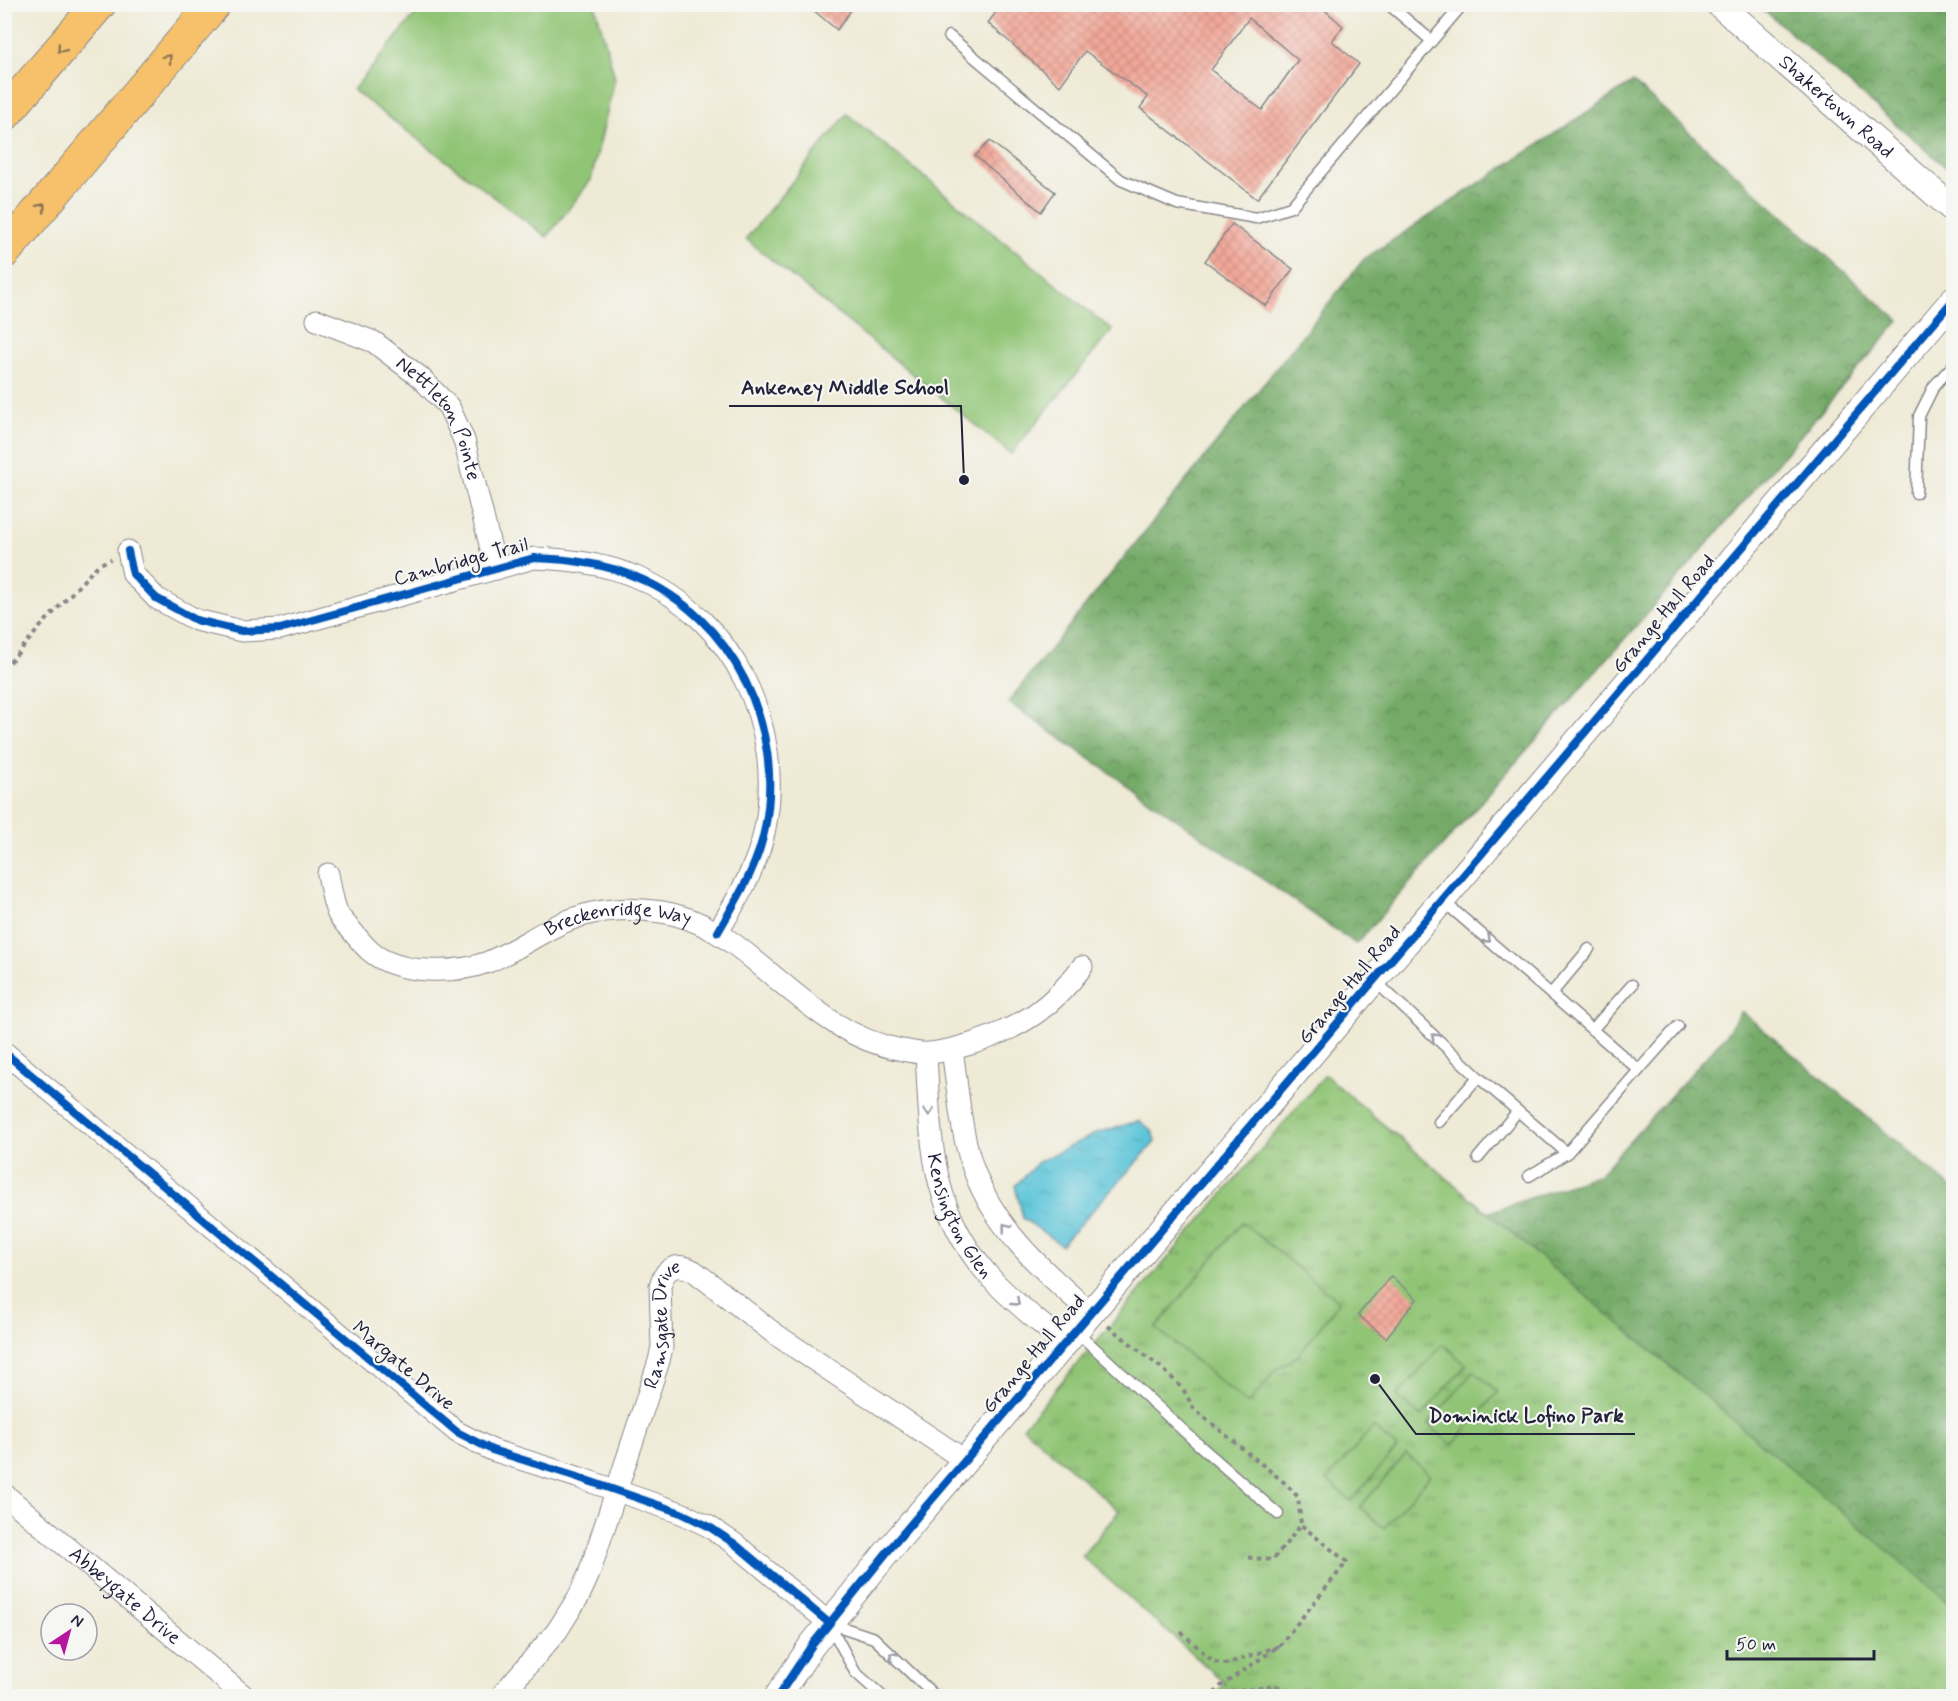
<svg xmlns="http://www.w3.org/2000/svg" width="1958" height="1701" viewBox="0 0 1958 1701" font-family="Mynerve,sans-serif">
  <defs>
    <pattern id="forest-crowns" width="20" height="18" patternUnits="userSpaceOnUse" patternTransform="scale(1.5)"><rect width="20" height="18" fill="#74aa67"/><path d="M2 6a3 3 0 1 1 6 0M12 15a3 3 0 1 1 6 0" fill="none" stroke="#5f8a56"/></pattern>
    <pattern id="park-tufts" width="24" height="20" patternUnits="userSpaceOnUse" patternTransform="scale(1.5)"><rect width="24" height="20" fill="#91c576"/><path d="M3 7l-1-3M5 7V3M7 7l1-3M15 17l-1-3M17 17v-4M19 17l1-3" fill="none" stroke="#76a062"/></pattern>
    <pattern id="water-ripples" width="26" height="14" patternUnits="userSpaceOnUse" patternTransform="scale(1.5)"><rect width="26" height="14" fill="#5cc5d9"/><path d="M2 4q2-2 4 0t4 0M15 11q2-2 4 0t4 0" fill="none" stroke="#50a9bb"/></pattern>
    <pattern id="building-cross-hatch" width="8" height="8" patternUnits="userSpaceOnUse" patternTransform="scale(1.5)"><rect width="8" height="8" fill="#f2a899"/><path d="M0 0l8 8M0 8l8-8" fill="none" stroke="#cf9085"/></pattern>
  </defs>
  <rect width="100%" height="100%" fill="#f6f6f2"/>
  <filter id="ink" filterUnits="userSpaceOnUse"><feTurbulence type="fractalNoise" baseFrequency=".0167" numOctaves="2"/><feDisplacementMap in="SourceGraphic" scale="12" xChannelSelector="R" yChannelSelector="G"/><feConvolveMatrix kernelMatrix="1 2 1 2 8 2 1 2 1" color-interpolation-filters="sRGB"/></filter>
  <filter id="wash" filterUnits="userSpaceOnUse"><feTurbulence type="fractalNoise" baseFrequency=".008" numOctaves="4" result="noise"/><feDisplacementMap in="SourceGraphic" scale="24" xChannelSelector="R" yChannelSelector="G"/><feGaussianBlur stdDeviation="1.35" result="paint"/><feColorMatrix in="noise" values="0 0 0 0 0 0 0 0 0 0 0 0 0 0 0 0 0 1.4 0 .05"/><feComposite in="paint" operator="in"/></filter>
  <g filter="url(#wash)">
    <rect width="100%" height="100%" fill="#eeead5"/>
    <path fill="url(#forest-crowns)" stroke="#4b6651" stroke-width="1.5" d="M1758,5H1953V173Z
      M1633,82L1899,321L1673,584L1356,944L1008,702L1364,259Z
      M1741,1011L1953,1189V1696L1481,1215L1600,1174L1725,1036Z"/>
    <path fill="url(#park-tufts)" stroke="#5a7458" stroke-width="1.5" d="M1325,1075L1953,1606V1696H1213L1225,1683L1082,1556L1119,1511L1023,1427Z"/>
    <path fill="#91c576" stroke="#5a7458" stroke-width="1.5" d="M423,5H595L615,78L591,180L547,237L353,90Z
      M847,114L1112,330L1011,454L746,239Z
      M1242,1222L1339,1302L1298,1356L1276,1370L1248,1404L1156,1328Z
      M1443,1344L1466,1365L1421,1417L1397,1396Z
      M1474,1371L1498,1392L1452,1445L1428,1424Z
      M1373,1427L1397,1448L1351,1501L1327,1480Z
      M1406,1454L1430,1475L1384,1528L1360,1507Z"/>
    <path fill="url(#water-ripples)" stroke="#3f748a" stroke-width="1.5" d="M1139,1121L1152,1130L1155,1142L1061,1245L1023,1218L1015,1186L1038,1162L1097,1133Z"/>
    <g id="blocks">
      <path fill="url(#building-cross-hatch)" fill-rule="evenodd" d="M806,4H855L837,30Z
        M1002,4H1318L1343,26L1332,41L1359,64L1257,199L1140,108L1148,97L1085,51L1060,86L988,23ZM1249,18L1298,60L1262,110L1211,70Z
        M990,141L1055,192L1041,212L975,156Z
        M1232,224L1293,269L1266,306L1205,261Z
        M1391,1276L1417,1299L1386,1338L1358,1315Z"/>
    </g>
  </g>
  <g filter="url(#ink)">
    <use href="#blocks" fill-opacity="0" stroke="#888688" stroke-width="1.5"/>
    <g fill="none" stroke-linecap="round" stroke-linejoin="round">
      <defs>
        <path id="service" d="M1388,4L1432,41
          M949,36L1121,180L1177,204L1256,218L1291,207L1463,4
          M1916,493L1919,416L1934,386L1954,364
          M1375,981L1478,1077L1567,1153L1639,1070L1443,901
          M1551,994L1589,949
          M1592,1030L1632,985
          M1639,1070L1678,1026
          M1439,1122L1478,1077
          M1478,1158L1518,1111
          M1529,1176L1567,1153
          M1076,1331L1199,1445L1278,1514
          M882,1696L855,1672L829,1623L874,1638L935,1696"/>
        <g id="minor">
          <path id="s1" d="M317,320L374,342L421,378L449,407L464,440L496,569"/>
          <path d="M128,551L133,574L156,598L196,620L242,631L280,629L534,558C569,559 603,563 636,577C734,617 785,728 765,828C758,866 737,899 718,932"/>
          <path id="s2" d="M328,874C331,887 332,902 338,914C341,920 348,926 352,931C358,938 364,946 370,951C397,975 456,974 488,962C520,949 547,926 581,916C607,908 635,908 662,912C701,918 731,940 760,965C804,1001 844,1040 902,1050C910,1051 920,1054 928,1053C945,1052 961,1047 977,1042C1023,1026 1052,1007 1082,967"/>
          <path d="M952,1050C958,1089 960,1130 973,1168C994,1228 1044,1272 1091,1313"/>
          <path d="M4,1052L457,1432L492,1450L577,1477L681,1513L708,1526L735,1544L829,1623"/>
          <path id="s3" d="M926,1054C931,1140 929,1208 989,1276C1011,1301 1039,1321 1064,1343"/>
          <path id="s4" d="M4,1494L244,1696"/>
          <path id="s5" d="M501,1696L557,1631L579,1596L589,1574L659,1361L662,1347L660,1286C665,1267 677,1262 694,1271L775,1334L966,1461"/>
        </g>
        <g id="tertiary">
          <path id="s6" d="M1719,4L1954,210"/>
          <path d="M778,1696L812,1645L888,1551L1954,299"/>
        </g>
        <path id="motorway" d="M4,115L99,4
          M4,252L214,4"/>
      </defs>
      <use href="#service" stroke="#888688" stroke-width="13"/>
      <use href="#minor" stroke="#888688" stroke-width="23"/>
      <use href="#tertiary" stroke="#888688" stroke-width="28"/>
      <use href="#motorway" stroke="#888688" stroke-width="35"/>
      <path stroke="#888688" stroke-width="4" stroke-dasharray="4.5 4.5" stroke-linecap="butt" d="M4,669L41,626L98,565L111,559
        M1108,1326L1164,1370L1183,1389L1194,1409L1286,1484L1298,1497L1301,1525L1273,1560L1243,1557
        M1181,1632L1214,1662L1226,1664L1279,1646L1221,1686L1212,1696
        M1279,1646L1347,1562L1301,1525
        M1223,1696L1235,1691L1276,1686L1307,1696"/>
      <use href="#service" stroke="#fff" stroke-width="10"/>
      <use href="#minor" stroke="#fff" stroke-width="21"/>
      <use href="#tertiary" stroke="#fff" stroke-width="26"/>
      <use href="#motorway" stroke="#f6c16b" stroke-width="33"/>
      <defs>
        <path id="cycleway" d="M128,551L133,574L156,598L196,620L242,631L280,629L534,558C569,559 603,563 636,577C734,617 785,728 765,828C758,866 737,899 718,932
          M4,1052L457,1432L492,1450L577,1477L681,1513L708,1526L735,1544L829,1623
          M778,1696L812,1645L888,1551L1954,299"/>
      </defs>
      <use href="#cycleway" stroke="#f6f6f2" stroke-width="11"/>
      <use href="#cycleway" stroke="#0057b8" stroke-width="8"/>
    </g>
    <defs><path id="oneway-chevron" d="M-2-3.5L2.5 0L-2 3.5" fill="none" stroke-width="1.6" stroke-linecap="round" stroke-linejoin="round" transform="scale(1.5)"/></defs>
    <g stroke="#8c7253">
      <use href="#oneway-chevron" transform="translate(61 49) rotate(130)"/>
      <use href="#oneway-chevron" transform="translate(168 58) rotate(-50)"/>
      <use href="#oneway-chevron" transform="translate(42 207) rotate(-50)"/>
    </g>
    <g stroke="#9c9ca7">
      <use href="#oneway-chevron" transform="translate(1487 939) rotate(41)"/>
      <use href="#oneway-chevron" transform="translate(1435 1037) rotate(-137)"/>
      <use href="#oneway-chevron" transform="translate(929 1112) rotate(86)"/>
      <use href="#oneway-chevron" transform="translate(1006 1227) rotate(-128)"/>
      <use href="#oneway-chevron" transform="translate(1016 1302) rotate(41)"/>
      <use href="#oneway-chevron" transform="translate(893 1656) rotate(-136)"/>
    </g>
  </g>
  <g text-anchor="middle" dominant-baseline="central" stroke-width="4.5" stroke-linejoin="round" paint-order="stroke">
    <g font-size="20" fill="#22223b" stroke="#f6f6f2">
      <text stroke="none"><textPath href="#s6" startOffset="156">Shakertown Road</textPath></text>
      <text stroke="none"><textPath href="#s1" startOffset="165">Nettleton Pointe</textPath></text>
      <text transform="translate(461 562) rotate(-15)">Cambridge Trail</text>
      <text transform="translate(1664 614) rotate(-50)">Grange Hall Road</text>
      <text stroke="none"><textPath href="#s2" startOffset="354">Breckenridge Way</textPath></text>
      <text transform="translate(1350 985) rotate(-50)">Grange Hall Road</text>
      <text stroke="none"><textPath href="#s3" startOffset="168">Kensington Glen</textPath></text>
      <text stroke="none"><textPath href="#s5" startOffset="414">Ramsgate Drive</textPath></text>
      <text transform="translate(1034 1354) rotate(-50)">Grange Hall Road</text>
      <text transform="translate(403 1366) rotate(40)">Margate Drive</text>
      <text stroke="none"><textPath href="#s4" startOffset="158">Abbeygate Drive</textPath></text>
    </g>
  </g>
  <path fill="none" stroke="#22223b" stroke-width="2" d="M964 480L961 406H729M1375 1379L1416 1434H1635"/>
  <g fill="#22223b" stroke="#f6f6f2" stroke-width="2">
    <circle cx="964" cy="480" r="6"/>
    <circle cx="1375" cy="1379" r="6"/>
  </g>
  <g font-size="21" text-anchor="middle" font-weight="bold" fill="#22223b" stroke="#f6f6f2" stroke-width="4.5" stroke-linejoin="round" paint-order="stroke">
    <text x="845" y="394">Ankeney Middle School</text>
    <text x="1526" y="1422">Dominick Lofino Park</text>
  </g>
  <rect width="1958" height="1701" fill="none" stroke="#f6f6f2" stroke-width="24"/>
  <g transform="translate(69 1632) rotate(36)"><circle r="28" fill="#f6f6f2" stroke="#a1a1a9" stroke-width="1.5"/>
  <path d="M0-4.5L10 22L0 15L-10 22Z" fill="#b5179e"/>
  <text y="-9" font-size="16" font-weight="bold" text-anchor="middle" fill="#22223b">N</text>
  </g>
  <path d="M1727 1650v9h147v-9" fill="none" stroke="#22223b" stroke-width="3"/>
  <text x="1736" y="1650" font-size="18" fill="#22223b" stroke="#f6f6f2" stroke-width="4.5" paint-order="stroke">50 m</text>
</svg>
